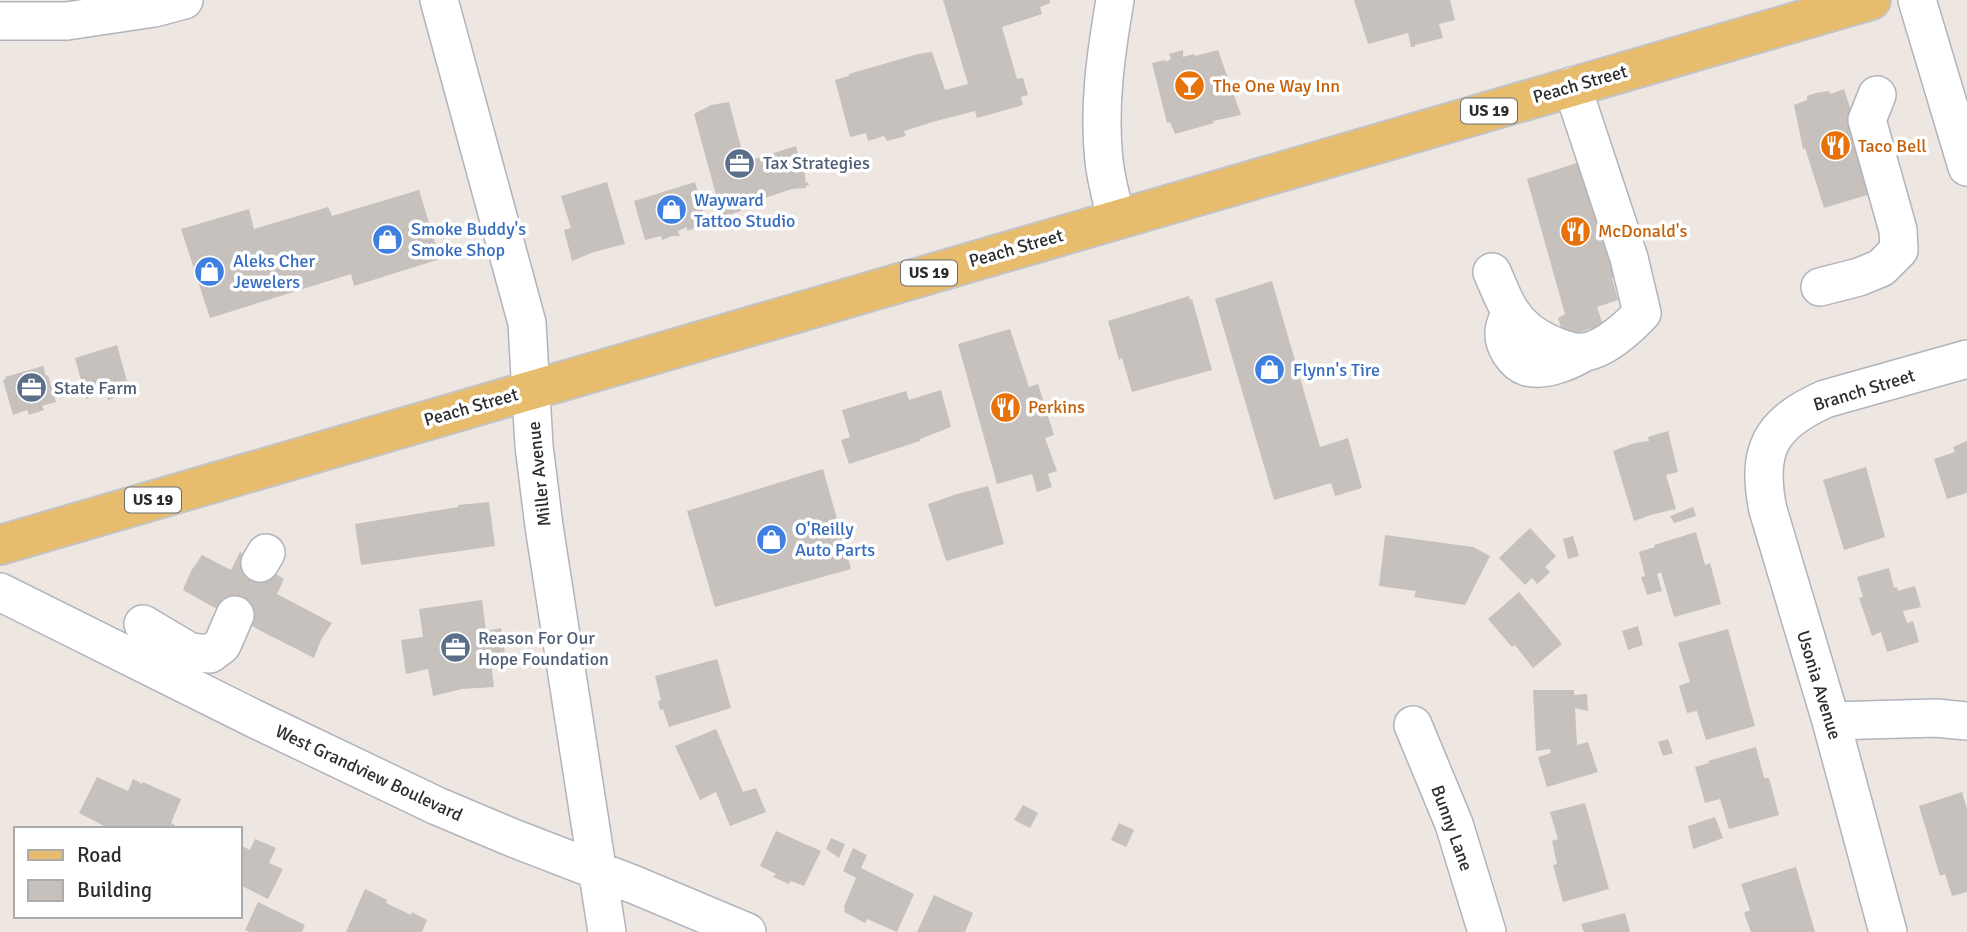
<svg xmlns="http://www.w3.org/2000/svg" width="1967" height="932" viewBox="0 0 1967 932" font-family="Signika,sans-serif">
  <rect width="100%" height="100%" fill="#ede6e1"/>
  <path fill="#c6c1bc" d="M943,0H1050V3L1040,7L1042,14L1002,27L1017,79L1023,78L1028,95L1021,97L1023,105L977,118L975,111L936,121L904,131L906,136L887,141L884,136L868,141L866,133L850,137L835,80L849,76V74L918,54L932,52L945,90L968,84Z
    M1354,0H1450L1455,20L1439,24L1443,38L1415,45V47H1411L1408,33L1368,44Z
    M1183,50V57L1194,54L1195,56L1218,50L1241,115L1213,121L1214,123L1175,134L1170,122L1167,123L1152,63L1165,60L1166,62L1171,59L1169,54Z
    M1844,89L1877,192L1824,208L1805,148L1803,149L1794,105L1807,100V96L1816,93L1829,91L1830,94Z
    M729,102L745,162L796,146L802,168H804L806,183L808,182L809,185L806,186V188L792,189L750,203L748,200L739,204L741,211L722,217L694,114L711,105Z
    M1580,162L1628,273L1612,278L1618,300L1597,307L1603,325L1564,337L1558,318L1565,314L1527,179Z
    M607,182L625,244L594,252L572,261L564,230L571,228L561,196Z
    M695,182L706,224L687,231V227L678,231L680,236H672L662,240L661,236L645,240L634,201Z
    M419,190L440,259L354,286L351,274L210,318L181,229L249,209L254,229L328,207L332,216Z
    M1272,281L1320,447L1348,438L1362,488L1335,496L1331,483L1274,500L1215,299Z
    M1189,296L1190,300L1192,299L1212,370L1132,392L1122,358L1119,360L1108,321Z
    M1010,329L1029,387L1038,384L1054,435L1045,438L1057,471L1048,474L1052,487L1037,492L1032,474L997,484L958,344Z
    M117,345L127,381L117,384L118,389L114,390L116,397L108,400L106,391H103L86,399L75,358Z
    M43,366L46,376L48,375L56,402L42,406L44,410L29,415L27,410L13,415L3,380L6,379L5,377Z
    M941,390L951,427L920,439V441L849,464L841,440L850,437L842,410L906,391L909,400Z
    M1668,431L1678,472L1666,475L1676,509L1654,514L1634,521L1613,451L1635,443L1649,441L1648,437Z
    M1967,441V493L1947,499L1934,459L1955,452L1953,447Z
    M1866,467L1885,537L1844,550L1823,480Z
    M823,469L851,569L715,607L687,511Z
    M988,486L1004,544L946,561L928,504L957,494Z
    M489,502L495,546L361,565L355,524L458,507V505Z
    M1693,507L1696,516L1674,523L1670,516Z
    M1530,528L1556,556L1545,567L1550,572L1537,584L1532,578L1525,585L1499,558Z
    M1696,532L1705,565L1710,563L1721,604L1674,617L1661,572L1657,574L1662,591L1647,595L1641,577L1645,576L1639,552L1655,547L1654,545Z
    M1385,535L1473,547L1490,556L1465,605L1414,597L1416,591L1379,586Z
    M1573,536L1579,556L1568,559L1563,539Z
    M240,552L284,579L277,594L332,623L321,640L314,658L259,630L235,615L213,607L183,590L191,571L202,555L231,570Z
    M1889,568L1894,588L1897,587L1898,591L1915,586L1921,607L1903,611L1907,623L1913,621L1919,642L1887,652L1881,632L1872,636L1859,598L1863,597L1857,577Z
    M1519,592L1562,644L1533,668L1515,645L1512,647L1488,619Z
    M482,600L486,631L501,628L505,653L490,655L494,687L462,689L433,696L428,669L406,674L401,640L423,637L419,609Z
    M1638,626L1643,645L1628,650L1622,631Z
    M1728,629L1755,726L1706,740L1697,711L1687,713L1679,686L1690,682L1678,643Z
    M717,659L731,708L669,727L663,709L660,710L658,701L661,700L655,676Z
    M1533,690H1574V695L1587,694L1588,711L1575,708L1577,745L1588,742L1598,772L1547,787L1538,757L1551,753L1550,749L1536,751Z
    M716,729L743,792L756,788L766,812L730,826L716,792L700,800L675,746Z
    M1668,739L1673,753L1663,756L1658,742Z
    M1756,747L1764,778H1769L1779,815L1729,829L1720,799L1705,803L1695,767L1709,763L1708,761Z
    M97,777L128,791L133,779L142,784L143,782L181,799L171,823L175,825L174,829H110L79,813Z
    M1962,792L1967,809V892L1952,896L1945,874L1940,876L1919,806Z
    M1585,803L1609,889L1563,902L1553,865L1557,864L1552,841L1558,839L1550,812Z
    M1023,805L1038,813L1030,828L1014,820Z
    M1715,817L1723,838L1693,849L1688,826Z
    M1119,823L1134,830L1126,847L1111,840Z
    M776,831L821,851L804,886L791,881L789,884L773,877L776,874L760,866Z
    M831,838L845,844L839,858L826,849Z
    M255,839L276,848L269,863L283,869L268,899L240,885V845L250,850Z
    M853,848L867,855L861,868L914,894L897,932L867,919L865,923L844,912L845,908L844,907L856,878L843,871Z
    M1796,867L1815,932H1751L1744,913L1750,910L1741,884Z
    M365,889L387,900L386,903L411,915L412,912L427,920L422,932H346Z
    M934,895L973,913L965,932H917Z
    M258,902L305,925L302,932H250L245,930Z
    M1625,913L1630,932H1584L1581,924Z"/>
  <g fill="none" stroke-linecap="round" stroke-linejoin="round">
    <path stroke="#c7c1bd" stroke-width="37" stroke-dasharray="37 18" stroke-linecap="butt" d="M235,615L260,563"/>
    <defs>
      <path id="minor" d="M439,0L527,323L534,446L544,526L607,932
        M1115,0C1106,53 1098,107 1104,161C1106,180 1112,200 1116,219
        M1917,0L1967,167
        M0,21H67L154,8L184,0
        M1492,272C1498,285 1503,300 1511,312C1520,326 1533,336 1548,343C1559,348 1572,354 1584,352C1604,350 1629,327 1642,313L1629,258L1572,86
        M1820,287L1859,277L1881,268L1899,250L1898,230L1867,120L1877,95
        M1511,312C1508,318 1504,325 1504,332C1503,345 1514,363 1527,367C1544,372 1570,361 1585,352
        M260,563L266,553
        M0,592L257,720L437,806L513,838L635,885L747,932
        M143,624L190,652L210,654L222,645L235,615
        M1831,721L1936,718L1967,721
        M1413,725L1454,824L1487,932
        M1888,932L1831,721L1768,510C1756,451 1769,424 1825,399L1967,359"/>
      <path id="major" d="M0,545L1871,0"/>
    </defs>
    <use href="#minor" stroke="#b1b4bc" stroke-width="40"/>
    <use href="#major" stroke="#c4c4c4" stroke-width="42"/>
    <use href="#minor" stroke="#fff" stroke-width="37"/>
    <use href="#major" stroke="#e7bc6c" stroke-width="38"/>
  </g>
  <defs>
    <symbol id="bar-disc" viewBox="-11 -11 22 22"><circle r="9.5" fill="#e8710a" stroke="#fff"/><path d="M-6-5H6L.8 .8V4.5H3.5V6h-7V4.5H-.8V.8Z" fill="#fff"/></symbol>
    <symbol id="restaurant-disc" viewBox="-11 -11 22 22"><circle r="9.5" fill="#e8710a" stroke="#fff"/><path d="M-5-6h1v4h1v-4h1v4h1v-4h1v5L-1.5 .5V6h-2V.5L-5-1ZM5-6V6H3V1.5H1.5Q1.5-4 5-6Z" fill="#fff"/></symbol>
    <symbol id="office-disc" viewBox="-11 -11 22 22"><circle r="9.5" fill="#5c6f8a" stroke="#fff"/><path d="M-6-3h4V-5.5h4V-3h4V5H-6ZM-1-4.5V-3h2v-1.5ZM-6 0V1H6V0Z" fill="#fff"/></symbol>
    <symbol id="shop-disc" viewBox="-11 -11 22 22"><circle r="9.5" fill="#3f7fe0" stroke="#fff"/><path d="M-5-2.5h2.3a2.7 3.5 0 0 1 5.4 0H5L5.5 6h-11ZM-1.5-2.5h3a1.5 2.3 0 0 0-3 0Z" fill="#fff"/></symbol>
  </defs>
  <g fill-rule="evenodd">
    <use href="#bar-disc" x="1172" y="68" width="35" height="35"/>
    <use href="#restaurant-disc" x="1818" y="128" width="35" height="35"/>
    <use href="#office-disc" x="722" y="146" width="35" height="35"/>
    <use href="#shop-disc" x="654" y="192" width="35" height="35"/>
    <use href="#restaurant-disc" x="1558" y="214" width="35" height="35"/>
    <use href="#shop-disc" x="370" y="222" width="35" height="35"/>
    <use href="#shop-disc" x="192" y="254" width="35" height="35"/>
    <use href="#shop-disc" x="1252" y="352" width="35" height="35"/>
    <use href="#office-disc" x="14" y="370" width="35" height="35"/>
    <use href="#restaurant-disc" x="988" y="390" width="35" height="35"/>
    <use href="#shop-disc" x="754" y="522" width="35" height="35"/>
    <use href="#office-disc" x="438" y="630" width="35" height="35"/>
  </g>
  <g text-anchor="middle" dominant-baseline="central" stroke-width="7" stroke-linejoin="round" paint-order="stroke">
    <g fill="#fff" stroke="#6c6c6c" stroke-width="2">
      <rect x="1461" y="98.5" width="56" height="25" rx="5"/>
      <rect x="901" y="260.5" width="56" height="25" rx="5"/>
      <rect x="125" y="487.5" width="56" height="25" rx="5"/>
    </g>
    <g font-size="16" font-weight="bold" fill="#2d2d2d">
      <text x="1489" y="111">US 19</text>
      <text x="929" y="273">US 19</text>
      <text x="153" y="500">US 19</text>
    </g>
    <g font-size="18" fill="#2d2d2d" stroke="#fff">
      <text transform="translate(1580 84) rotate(-16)">Peach Street</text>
      <text transform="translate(1016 248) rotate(-16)">Peach Street</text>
      <text transform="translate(1864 390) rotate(-17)">Branch Street</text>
      <text transform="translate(471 407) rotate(-16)">Peach Street</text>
      <text transform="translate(539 474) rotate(-96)">Miller Avenue</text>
      <text transform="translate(1819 685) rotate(73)">Usonia Avenue</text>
      <text transform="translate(369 773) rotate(25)">West Grandview Boulevard</text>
      <text transform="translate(1452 828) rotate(70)">Bunny Lane</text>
    </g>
    <g font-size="18" fill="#c56008" stroke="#fff" text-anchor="start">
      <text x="1213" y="86">The One Way Inn</text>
      <text x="1858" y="146">Taco Bell</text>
      <text x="1598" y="231">McDonald's</text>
      <text x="1028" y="407">Perkins</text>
    </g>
    <g font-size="18" fill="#4e5e75" stroke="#fff" text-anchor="start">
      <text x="763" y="163">Tax Strategies</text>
      <text x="54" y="388">State Farm</text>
      <text x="478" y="638">Reason For Our<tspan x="478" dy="21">Hope Foundation</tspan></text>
    </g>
    <g font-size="18" fill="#366cbe" stroke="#fff" text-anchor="start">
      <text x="694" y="200">Wayward<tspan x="694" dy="21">Tattoo Studio</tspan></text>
      <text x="411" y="229">Smoke Buddy's<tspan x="411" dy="21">Smoke Shop</tspan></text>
      <text x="233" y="261">Aleks Cher<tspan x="233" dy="21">Jewelers</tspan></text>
      <text x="1293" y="370">Flynn's Tire</text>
      <text x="795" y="529">O'Reilly<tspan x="795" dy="21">Auto Parts</tspan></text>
    </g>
  </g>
  <rect x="14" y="827" width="228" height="91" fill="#ffffff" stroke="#ababab" stroke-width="2"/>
  <rect x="28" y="850" width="35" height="10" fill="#e7bc6c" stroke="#ababab" stroke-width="2"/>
  <text x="77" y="862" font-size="21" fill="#2d2d2d">Road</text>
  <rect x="28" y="880" width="35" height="21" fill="#c6c1bc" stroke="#ababab" stroke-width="2"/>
  <text x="77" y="897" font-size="21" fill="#2d2d2d">Building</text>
</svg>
